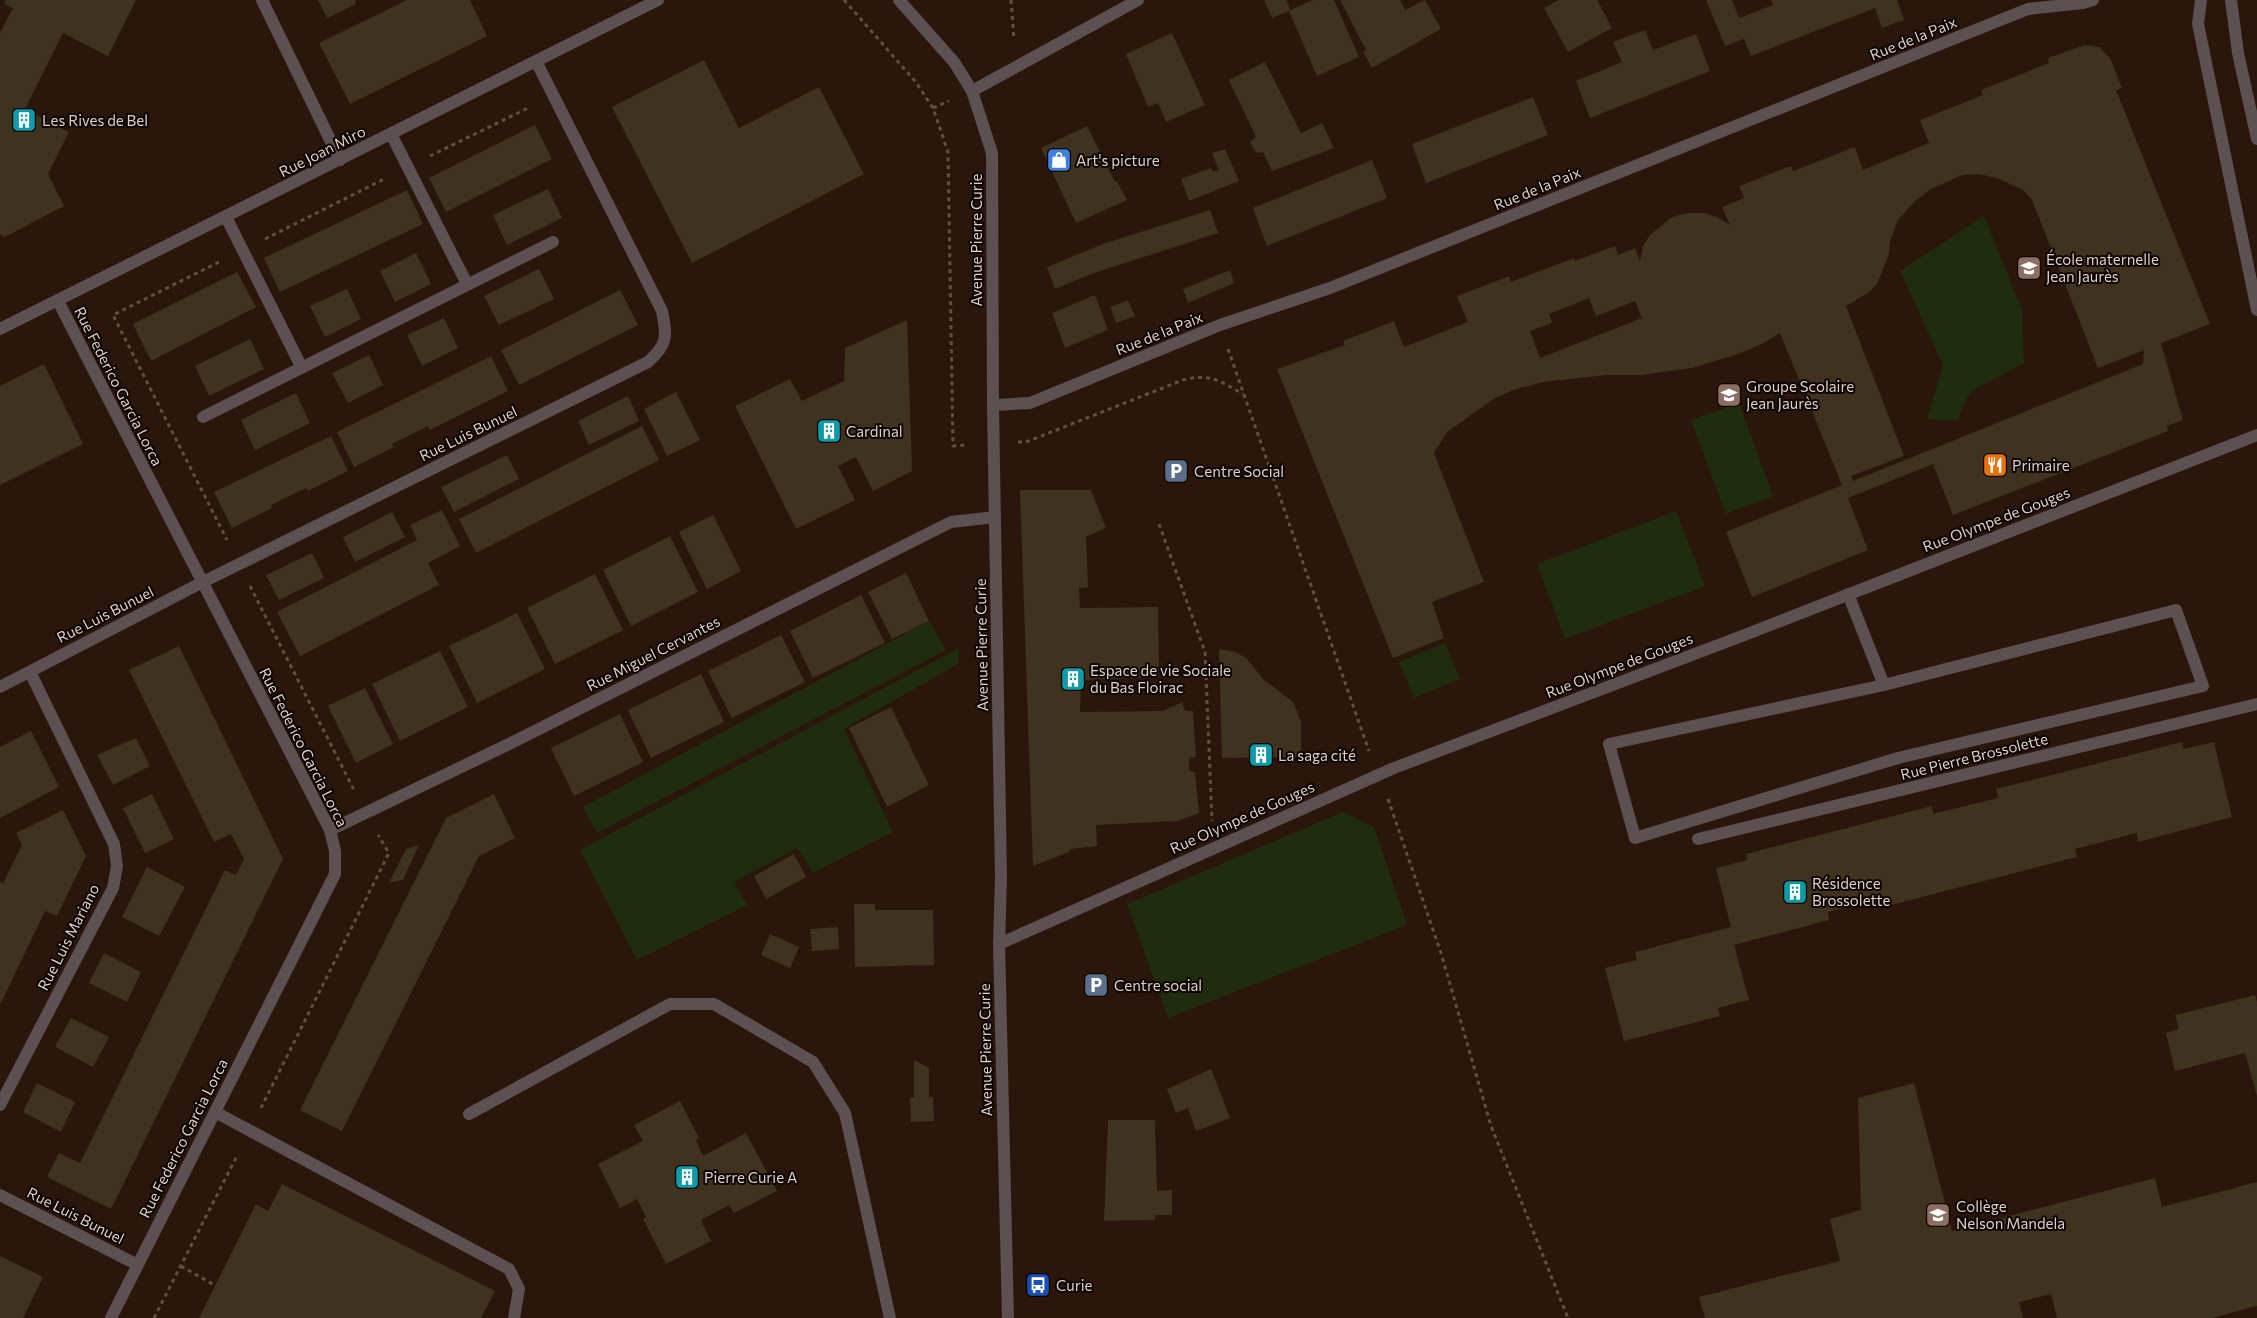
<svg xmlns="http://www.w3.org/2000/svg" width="2257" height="1318" viewBox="0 0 2257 1318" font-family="Commissioner,sans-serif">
  <rect width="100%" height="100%" fill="#2a160b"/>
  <path fill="#202c0e" d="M1984,216L2022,310L2024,363L1970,392L1957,421L1927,419L1943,365L1900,271Z
    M1739,403L1773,496L1726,514L1691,420Z
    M1676,511L1705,586L1565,639L1537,564Z
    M929,621L946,650L597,833L583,807Z
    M1445,643L1460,679L1414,698L1399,662Z
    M959,648L958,664L844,729L893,832L813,873L797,848L734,882L747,905L637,960L580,850Z
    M1343,812L1374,827L1407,925L1168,1018L1127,904Z"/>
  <path fill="#3f321e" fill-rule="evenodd" d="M6,0H136L108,56L63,33L25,109L69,132L48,174L64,206L5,237L0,234V33L13,8L4,4Z
    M318,0H355L356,4L327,18Z
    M407,0H470L487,36L350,104L319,43Z
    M1264,0H1287L1290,10L1313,0H1334L1359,57L1317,76L1289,11L1272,18Z
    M1340,0H1400L1405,10L1425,0L1441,29L1372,68L1363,52L1366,50Z
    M1559,0H1597L1612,28L1568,52L1544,8Z
    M1706,0H1732L1739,18L1773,5L1771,0H1897L1904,20L1882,28L1875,8L1751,56L1744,39L1725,46Z
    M1645,30L1653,50L1696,34L1710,71L1590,118L1576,81L1622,62L1613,42Z
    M1172,33L1205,105L1166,122L1158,103L1148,107L1126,54Z
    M2085,45L2099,47L2110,58L2122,88L2116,90L2210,324L2161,343L2183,420L2167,426L2168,431L1953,515L1933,464L1848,498L1868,550L1752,597L1726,532L1842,485L1780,333L1762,344L1738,354L1692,368L1641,375H1607L1542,382L1514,390L1495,398L1447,432L1434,453L1484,582L1432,602L1444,638L1393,658L1277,369L1345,345L1343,341L1394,321L1404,347L1468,322L1457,296L1509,276L1511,282L1574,258L1575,261L1615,246L1618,255L1635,248L1640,261L1643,246L1650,235L1672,217L1687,213H1704L1717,217L1730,225L1722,207L1744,198L1739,186L1791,166L1793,171L1855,147L1863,170L1929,143L1920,120L1983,95L1981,90L2049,63L2048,58ZM1978,174L1997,178L2023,190L2032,200L2098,368L2144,350L2143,364L1853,481L1851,476L1904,456L1846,306L1868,293L1877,284L1889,254L1890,241L1898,220L1915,201L1931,189L1962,175ZM1589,298L1596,316L1635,301L1642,318L1540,358L1530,331L1552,323L1549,314Z
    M704,60L739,128L819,87L864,174L692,263L612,107Z
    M1265,62L1301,133L1322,123L1334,148L1272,171L1263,152L1256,153L1250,142L1256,137L1229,80Z
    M1533,97L1548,135L1426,183L1412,144Z
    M535,125L552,159L446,212L429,178Z
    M1087,126L1115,182L1117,181L1127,200L1076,223L1041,148Z
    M1225,149L1239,181L1189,201L1181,179L1211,168L1213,172L1219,170L1212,153Z
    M1372,160L1387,198L1267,246L1253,208Z
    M548,189L562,218L507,245L493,215Z
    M407,190L423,224L280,292L264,258Z
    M1210,210L1218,233L1091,274L1055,289L1047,267L1103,244Z
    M416,253L431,284L395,302L380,271Z
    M539,269L554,299L499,325L484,296Z
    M1230,270L1234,283L1188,303L1183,289Z
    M237,272L256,307L151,361L133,324Z
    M347,289L361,319L325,337L310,306Z
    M620,290L638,325L519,385L501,350Z
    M1095,295L1108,330L1065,348L1052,313Z
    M1128,300L1135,316L1116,323L1110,307Z
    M444,318L458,348L422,366L407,335Z
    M907,320L912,471L873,491L856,457L838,466L855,500L796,529L735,406L790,379L802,401L844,381L845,348Z
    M250,339L264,369L209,396L195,366Z
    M369,355L383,385L348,403L332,373Z
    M491,356L508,391L430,430L428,426L392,444L394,447L354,467L337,432Z
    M44,364L83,444L0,485V386Z
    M676,392L700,440L667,456L644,409Z
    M296,393L310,423L255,450L241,420Z
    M628,396L639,421L589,445L578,421Z
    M642,426L659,460L476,553L459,519Z
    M331,436L348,471L308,491L306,488L271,505L272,508L232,528L214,492Z
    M507,455L519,479L454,512L441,487Z
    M1020,490H1091L1106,528L1086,537L1088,587L1079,588L1080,608L1158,607L1159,677L1081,680L1080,712L1163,711L1182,702L1185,711H1193L1196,757L1189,758V771L1195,772L1199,813L1177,821L1096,825L1097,846L1070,849L1069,852L1033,866Z
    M442,510L460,546L428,563L439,585L300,656L277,612L417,540L410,525Z
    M392,512L405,537L355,562L343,537Z
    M713,515L741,571L707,589L679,532Z
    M670,536L698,592L631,626L603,570Z
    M312,553L324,578L279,600L266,575Z
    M906,573L929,621L892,639L868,592Z
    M595,574L623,630L555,664L527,608Z
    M861,595L885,643L813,678L790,631Z
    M517,613L545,669L477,703L449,646Z
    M781,635L805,682L732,718L708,671Z
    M179,646L283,859L111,1209L47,1177L59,1153L80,1163L225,870L236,875L244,859L231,834L214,842L129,670Z
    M1219,649L1235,652L1246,658L1264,680L1293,702L1301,721V757L1222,758Z
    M440,651L468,707L400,741L372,684Z
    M701,674L724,722L651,758L628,710Z
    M365,688L393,744L356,763L328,706Z
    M891,707L929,785L887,807L849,728Z
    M620,714L643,762L574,796L551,748Z
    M31,731L59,787L0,818V747Z
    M136,738L150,766L113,785L97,755Z
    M2182,742L2183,749L2214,742L2232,817L2138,842L2137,833L2075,849L2077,857L1891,905L1889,897L1828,912L1829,920L1734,945L1749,1000L1718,1008L1720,1016L1624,1041L1605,968L1637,960L1635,952L1731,927L1716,868L1747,860L1746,854L1932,806L1933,814L1998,798L1996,789Z
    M152,794L174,839L145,853L123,808Z
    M494,794L515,838L479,856L342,1131L300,1110L446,818Z
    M63,810L86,856L57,916L45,911L0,1005V882L3,884L22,845L16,833Z
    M419,845L403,880L389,883L406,849Z
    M794,854L806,877L766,899L754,876Z
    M147,867L185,887L159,936L122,917Z
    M854,904H875V910H933L934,965L855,967Z
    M838,927L839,949L812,951L810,929Z
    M770,934L799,947L790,968L761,955Z
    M104,953L141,972L127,1002L89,983Z
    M2255,995L2257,1002V1096L2245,1053L2175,1071L2166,1033L2179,1029L2175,1015Z
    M71,1018L109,1037L93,1067L55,1047Z
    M914,1060L929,1068V1097H933L934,1121L911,1122L910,1098L914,1097Z
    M1211,1069L1230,1118L1196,1131L1188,1108L1176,1113L1167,1089Z
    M37,1083L75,1102L61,1132L23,1112Z
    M1914,1083L1952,1231L2155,1178L2162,1207L2257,1182V1306L2212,1318H2057L2051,1294L2019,1302L2023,1318H1705L1699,1297L1840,1261L1830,1219L1861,1210L1858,1098Z
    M680,1101L699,1138L696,1140L703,1156L746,1133L777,1191L734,1213L729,1205L701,1220L711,1241L666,1264L643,1219L646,1217L637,1199L620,1208L598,1164L643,1141L634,1125Z
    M1108,1120H1155L1157,1191L1172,1190V1215H1155V1220L1104,1221Z
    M282,1184L495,1291L481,1318H199L256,1204L268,1211Z
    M0,1256L43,1277L23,1318H0Z"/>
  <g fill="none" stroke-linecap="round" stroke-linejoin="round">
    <path stroke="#614f46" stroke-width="3" stroke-dasharray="4 4" stroke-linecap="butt" d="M844,0L915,81L933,108L948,152L953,446L967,445
      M1011,0L1014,40
      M933,108L949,101
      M430,156L530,107
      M265,239L384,179
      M219,262L113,315L227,540
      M1228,349L1369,751
      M1018,442H1026L1183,380C1210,373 1220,381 1243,394
      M1159,524L1205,652L1212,821
      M250,586L354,790
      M1388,799L1441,953L1491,1126L1568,1318
      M261,1108L389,853L378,835
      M181,1266L216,1286
      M154,1318L238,1154"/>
    <path stroke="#5c5053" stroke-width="12" d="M391,134L467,284
      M226,217L302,368
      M203,417L553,242
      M1848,594L1884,685
      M2176,610L2203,686L1898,758L1635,838L1609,744L1884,685Z
      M215,1112L509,1269L519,1289L514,1318
      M469,1114L670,1004H714L813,1062L845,1113L890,1318"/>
    <path stroke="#5c5053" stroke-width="12" d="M262,0L340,160
      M2201,0L2198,24L2257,310
      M2231,0L2238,53L2257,139
      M972,91L1138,0
      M58,301L330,830L335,851V874L111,1318
      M0,329L658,0
      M993,405L1030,403L1220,325L1330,288L2028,9L2083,3L2093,0
      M0,687L201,583L648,362C668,344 667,337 662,311L536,61
      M330,830L507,745L951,522L995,517
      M1698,839L2257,704
      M999,944L1394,768L1742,636L2257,435
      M0,1105L113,888L117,866L114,844L30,672
      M0,1195L138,1265"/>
    <path stroke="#5c5053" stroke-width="12" d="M899,0L954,62L972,91L992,153L993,405L1001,878L999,944L1008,1318"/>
  </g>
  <defs>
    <symbol id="building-square" viewBox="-11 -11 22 22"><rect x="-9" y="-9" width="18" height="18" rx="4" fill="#0f9aa8" stroke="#0c0502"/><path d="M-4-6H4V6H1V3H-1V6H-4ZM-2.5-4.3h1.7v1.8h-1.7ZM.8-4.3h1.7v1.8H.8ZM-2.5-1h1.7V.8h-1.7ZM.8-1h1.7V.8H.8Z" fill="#fff"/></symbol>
    <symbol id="shop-square" viewBox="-11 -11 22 22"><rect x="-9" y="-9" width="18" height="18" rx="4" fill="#3f7fe0" stroke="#0c0502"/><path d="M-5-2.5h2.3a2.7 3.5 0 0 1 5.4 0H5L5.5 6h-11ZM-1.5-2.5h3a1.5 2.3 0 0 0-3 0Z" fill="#fff"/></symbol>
    <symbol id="school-square" viewBox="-11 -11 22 22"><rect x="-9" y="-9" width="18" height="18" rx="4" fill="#8d6e63" stroke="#0c0502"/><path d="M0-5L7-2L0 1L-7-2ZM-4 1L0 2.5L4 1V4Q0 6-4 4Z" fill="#fff"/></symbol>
    <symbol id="restaurant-square" viewBox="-11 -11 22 22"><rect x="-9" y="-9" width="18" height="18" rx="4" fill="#e8710a" stroke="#0c0502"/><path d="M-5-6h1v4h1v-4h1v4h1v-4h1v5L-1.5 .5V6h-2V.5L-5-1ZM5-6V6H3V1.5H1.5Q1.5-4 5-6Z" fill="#fff"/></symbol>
    <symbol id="parking-square" viewBox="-11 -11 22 22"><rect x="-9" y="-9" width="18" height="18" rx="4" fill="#5c6f8a" stroke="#0c0502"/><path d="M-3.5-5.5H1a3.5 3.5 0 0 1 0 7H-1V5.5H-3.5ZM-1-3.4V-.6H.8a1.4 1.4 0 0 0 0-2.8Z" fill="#fff"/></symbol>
    <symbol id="bus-square" viewBox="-11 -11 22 22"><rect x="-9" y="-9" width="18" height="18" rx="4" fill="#1a4fb4" stroke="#0c0502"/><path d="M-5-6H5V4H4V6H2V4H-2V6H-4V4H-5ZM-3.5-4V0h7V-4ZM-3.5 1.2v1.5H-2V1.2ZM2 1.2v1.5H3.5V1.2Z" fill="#fff"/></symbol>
  </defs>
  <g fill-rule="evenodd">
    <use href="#building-square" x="10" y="106" width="28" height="28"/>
    <use href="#shop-square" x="1045" y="146" width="28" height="28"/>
    <use href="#school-square" x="2015" y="254" width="28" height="28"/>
    <use href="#school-square" x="1715" y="381" width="28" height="28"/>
    <use href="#building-square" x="815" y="417" width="28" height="28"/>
    <use href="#restaurant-square" x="1981" y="451" width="28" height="28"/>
    <use href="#parking-square" x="1162" y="457" width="28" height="28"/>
    <use href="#building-square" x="1059" y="665" width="28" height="28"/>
    <use href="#building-square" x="1247" y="741" width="28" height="28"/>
    <use href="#building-square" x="1781" y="878" width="28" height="28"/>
    <use href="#parking-square" x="1082" y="971" width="28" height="28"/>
    <use href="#building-square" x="673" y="1163" width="28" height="28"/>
    <use href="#school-square" x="1924" y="1201" width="28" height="28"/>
    <use href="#bus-square" x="1024" y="1271" width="28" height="28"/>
  </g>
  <g text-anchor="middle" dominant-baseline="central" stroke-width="4" stroke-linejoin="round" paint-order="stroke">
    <g font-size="15" fill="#dfd1ca" stroke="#0c0502">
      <text transform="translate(1913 38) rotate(-22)">Rue de la Paix</text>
      <text transform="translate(322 151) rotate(-27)">Rue Joan Miro</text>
      <text transform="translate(1537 188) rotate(-22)">Rue de la Paix</text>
      <text transform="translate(976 240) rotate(-90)">Avenue Pierre Curie</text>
      <text transform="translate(1159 333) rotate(-22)">Rue de la Paix</text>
      <text transform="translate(119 386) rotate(63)">Rue Federico Garcia Lorca</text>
      <text transform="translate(468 433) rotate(-26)">Rue Luis Bunuel</text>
      <text transform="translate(1996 519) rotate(-21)">Rue Olympe de Gouges</text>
      <text transform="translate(105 614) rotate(-27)">Rue Luis Bunuel</text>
      <text transform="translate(981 645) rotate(-91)">Avenue Pierre Curie</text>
      <text transform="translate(653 653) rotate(-27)">Rue Miguel Cervantes</text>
      <text transform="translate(1619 665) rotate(-21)">Rue Olympe de Gouges</text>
      <text transform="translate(304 747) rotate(63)">Rue Federico Garcia Lorca</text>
      <text transform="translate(1974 756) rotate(-14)">Rue Pierre Brossolette</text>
      <text transform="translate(1242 817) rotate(-24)">Rue Olympe de Gouges</text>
      <text transform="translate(68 937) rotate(-63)">Rue Luis Mariano</text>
      <text transform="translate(985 1050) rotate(-91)">Avenue Pierre Curie</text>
      <text transform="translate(183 1138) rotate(-63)">Rue Federico Garcia Lorca</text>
      <text transform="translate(76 1215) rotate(27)">Rue Luis Bunuel</text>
    </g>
    <g font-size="15" fill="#dfd1ca" stroke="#0c0502" text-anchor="start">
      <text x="42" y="120">Les Rives de Bel</text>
      <text x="1076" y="160">Art's picture</text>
      <text x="2046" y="259">École maternelle<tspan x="2046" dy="17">Jean Jaurès</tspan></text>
      <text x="1746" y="386">Groupe Scolaire<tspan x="1746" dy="17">Jean Jaurès</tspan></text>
      <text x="846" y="431">Cardinal</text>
      <text x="2012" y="465">Primaire</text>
      <text x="1194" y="471">Centre Social</text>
      <text x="1090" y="670">Espace de vie Sociale<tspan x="1090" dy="17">du Bas Floirac</tspan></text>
      <text x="1278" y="755">La saga cité</text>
      <text x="1812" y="883">Résidence<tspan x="1812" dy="17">Brossolette</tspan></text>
      <text x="1114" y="985">Centre social</text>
      <text x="704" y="1177">Pierre Curie A</text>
      <text x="1956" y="1206">Collège<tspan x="1956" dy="17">Nelson Mandela</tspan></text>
      <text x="1056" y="1285">Curie</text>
    </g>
  </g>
</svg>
